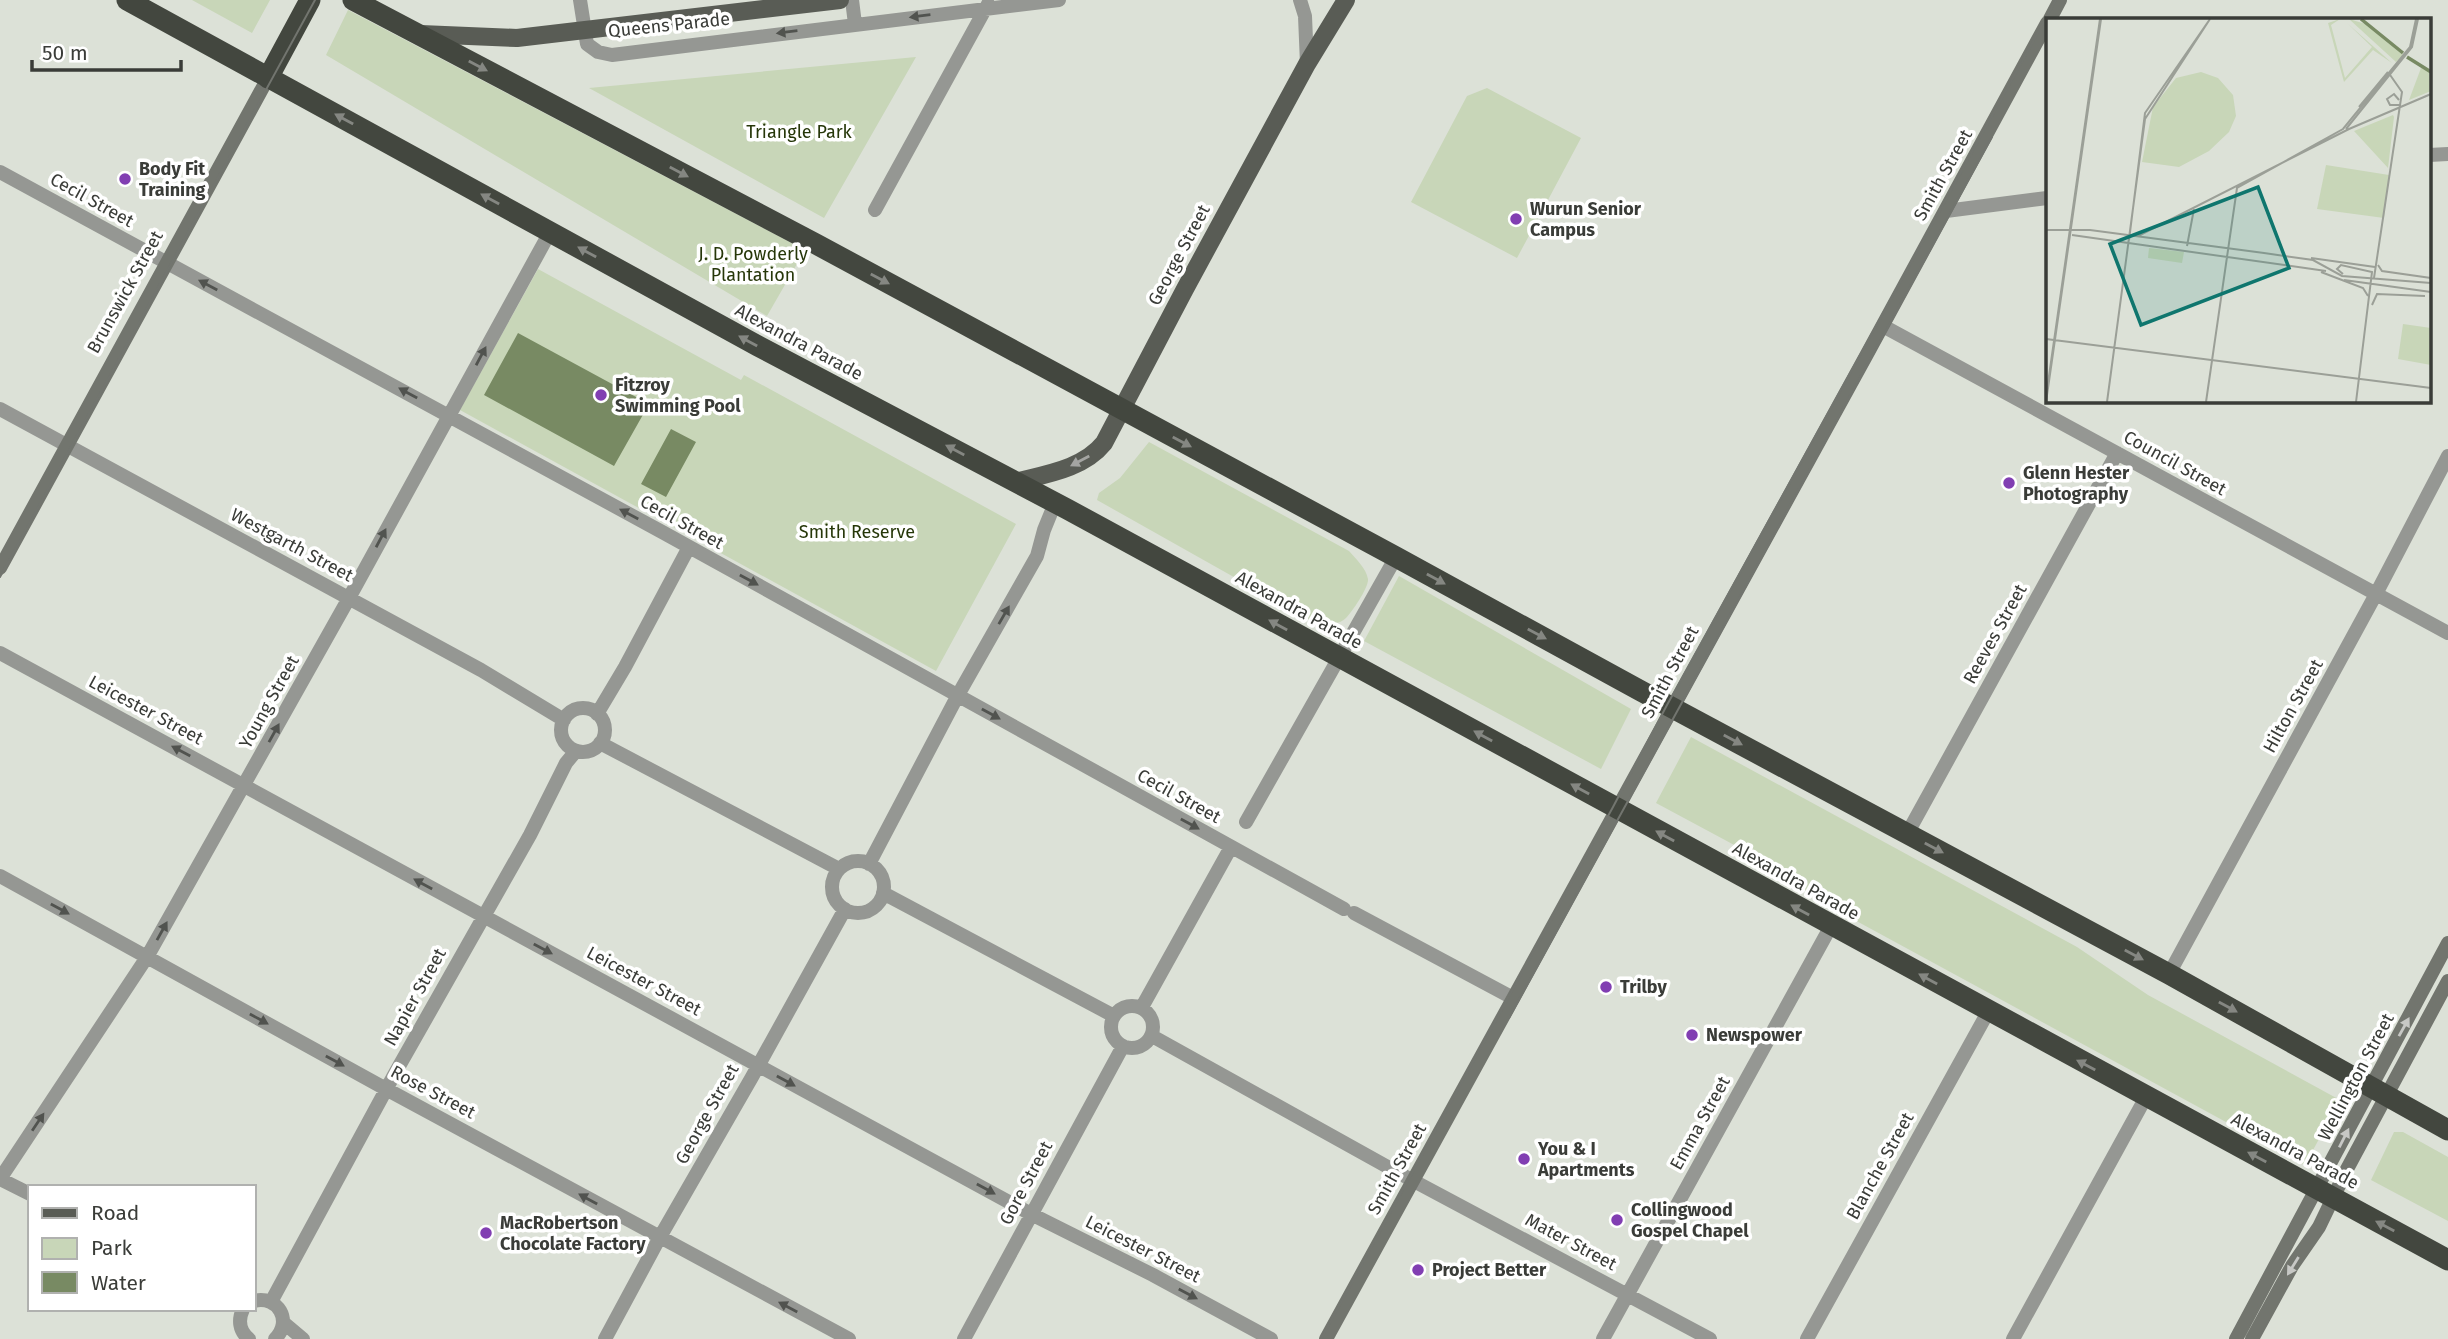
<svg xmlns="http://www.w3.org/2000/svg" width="2448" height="1339" viewBox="0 0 2448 1339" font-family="'Fira Sans',sans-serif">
  <rect width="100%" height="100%" fill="#dce1d7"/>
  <path fill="#c8d6b8" d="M192,0H270L252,33Z
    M348,10L805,250L767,316L326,55Z
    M916,57L824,218L589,88Z
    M1487,88L1581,138L1517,258L1411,202L1467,96Z
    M538,269L741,380L744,375L1016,524L936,671L460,410Z
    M1149,442L1349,551C1356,559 1366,568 1368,579C1369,587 1352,612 1346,618C1339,625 1328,624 1319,625L1097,500L1099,493L1120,478Z
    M1399,576L1631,709L1601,769L1364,641Z
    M1691,737L2077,947L2148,995L2340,1100L2305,1165L1827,905L1751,854L1656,803Z
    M2394,1132H2403L2448,1157V1221L2371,1180Z"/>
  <path fill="#788a63" d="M518,333L649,404L614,466L484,395Z
    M671,429L696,442L666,497L641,484Z"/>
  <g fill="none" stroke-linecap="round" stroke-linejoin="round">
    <path stroke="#959793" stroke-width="14" d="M580,0L587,44L598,52L612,55L1059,0
      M852,0L855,24
      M1300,0L1305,16L1307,64
      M2429,155L2448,154
      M0,172L664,533L1344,909
      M875,210L988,4
      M1946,211L2047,198
      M1883,326L2448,633
      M0,409L481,670L564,720
      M0,653L1031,1214L1153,1275L1271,1339
      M561 730a22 22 0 1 1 44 0a22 22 0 1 1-44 0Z
      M597,714L625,667L689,547
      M600,743L839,869
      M1246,822L1396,557
      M1907,834L2117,453
      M832 887a26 26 0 1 1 52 0a26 26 0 1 1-52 0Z
      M869,864L958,695L1037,556L1044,530L1055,503
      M0,876L386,1089L849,1339
      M883,893L1114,1016
      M1354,913L1513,998
      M2169,974L2376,594L2448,456
      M1111 1027a21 21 0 1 1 42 0a21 21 0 1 1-42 0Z
      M1142,1007L1231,847
      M1152,1036L1395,1171L1710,1339
      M0,1179L147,957L349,598L550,232
      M0,1179L30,1194
      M254,1301C278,1295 293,1321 275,1339
      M271,1302L394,1075L530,835L566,763L576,751
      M243,1309C238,1320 239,1331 249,1339
      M284,1323L303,1339
      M605,1339L660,1237L752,1077L845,909
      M964,1339L1123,1046
      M1603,1339L1831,926
      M1807,1339L1988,1012
      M2013,1339L2146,1097"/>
    <path stroke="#72756e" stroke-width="14" d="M2050,19L2060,0
      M0,568L268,78
      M1326,1339C1567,901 1809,463 2047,23
      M2236,1339L2448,943
      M2252,1339L2292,1266L2319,1227L2346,1171L2448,981"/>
    <path stroke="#595c55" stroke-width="18" d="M421,34L517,38L840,0
      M1015,482C1046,474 1083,469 1104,443L1185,289L1307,64L1346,0"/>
    <path stroke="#43473f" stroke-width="21" d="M127,0L758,346L1067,509L2448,1260
      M353,0L816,244L1396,557L1641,691L2169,974L2448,1130
      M268,78L310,0"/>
    <path stroke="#72756f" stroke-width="2" d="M0,577L315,0
      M1509,1018L1992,137
      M1321,1339L1613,807L1667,705L2056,0"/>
  </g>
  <defs><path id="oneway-solid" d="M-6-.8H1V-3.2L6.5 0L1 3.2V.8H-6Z" transform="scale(1.75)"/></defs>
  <g fill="#51534f">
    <use href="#oneway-solid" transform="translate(920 16) rotate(173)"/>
    <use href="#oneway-solid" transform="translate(787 32) rotate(173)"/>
    <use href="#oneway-solid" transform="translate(208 285) rotate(-152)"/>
    <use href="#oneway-solid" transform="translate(481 356) rotate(-62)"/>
    <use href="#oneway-solid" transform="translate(408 393) rotate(-151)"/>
    <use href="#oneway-solid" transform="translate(629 514) rotate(-152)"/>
    <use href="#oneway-solid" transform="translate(381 538) rotate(-62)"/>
    <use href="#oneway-solid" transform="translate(749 580) rotate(29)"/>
    <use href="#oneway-solid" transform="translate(1004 615) rotate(-60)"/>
    <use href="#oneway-solid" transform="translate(991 714) rotate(29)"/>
    <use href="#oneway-solid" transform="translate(274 733) rotate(-61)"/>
    <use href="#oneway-solid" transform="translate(181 751) rotate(-152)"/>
    <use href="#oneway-solid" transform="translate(1190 824) rotate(29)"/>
    <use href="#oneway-solid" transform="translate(423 884) rotate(-151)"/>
    <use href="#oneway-solid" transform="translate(60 909) rotate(29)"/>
    <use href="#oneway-solid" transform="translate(162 931) rotate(-61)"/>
    <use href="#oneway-solid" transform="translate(543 949) rotate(28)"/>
    <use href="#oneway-solid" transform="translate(259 1019) rotate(29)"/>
    <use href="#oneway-solid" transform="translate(335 1061) rotate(29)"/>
    <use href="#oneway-solid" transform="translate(786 1081) rotate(29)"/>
    <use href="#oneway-solid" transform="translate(38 1122) rotate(-56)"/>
    <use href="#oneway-solid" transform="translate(986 1189) rotate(29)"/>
    <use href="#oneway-solid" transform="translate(588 1199) rotate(-151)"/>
    <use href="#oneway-solid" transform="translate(1188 1294) rotate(28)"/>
    <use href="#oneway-solid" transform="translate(788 1307) rotate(-152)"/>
  </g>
  <g fill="#858782">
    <use href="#oneway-solid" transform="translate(478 66) rotate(28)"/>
    <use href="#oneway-solid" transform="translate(344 119) rotate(-151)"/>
    <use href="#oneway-solid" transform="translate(679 172) rotate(28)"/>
    <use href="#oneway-solid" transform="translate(490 199) rotate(-151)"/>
    <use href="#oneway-solid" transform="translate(587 252) rotate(-151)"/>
    <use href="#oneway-solid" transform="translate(880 279) rotate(28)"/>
    <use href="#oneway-solid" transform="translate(748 341) rotate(-151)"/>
    <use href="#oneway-solid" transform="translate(1182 442) rotate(28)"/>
    <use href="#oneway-solid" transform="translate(955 450) rotate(-152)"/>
    <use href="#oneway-solid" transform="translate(1436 579) rotate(29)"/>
    <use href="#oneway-solid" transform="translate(1278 625) rotate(-151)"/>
    <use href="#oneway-solid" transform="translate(1537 634) rotate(28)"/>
    <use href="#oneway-solid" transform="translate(1483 736) rotate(-151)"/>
    <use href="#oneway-solid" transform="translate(1733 740) rotate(28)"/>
    <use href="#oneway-solid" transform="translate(1580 789) rotate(-151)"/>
    <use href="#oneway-solid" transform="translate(1665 836) rotate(-151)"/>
    <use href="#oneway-solid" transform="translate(1934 848) rotate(28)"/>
    <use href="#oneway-solid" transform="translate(1800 910) rotate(-151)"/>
    <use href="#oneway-solid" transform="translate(2134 955) rotate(28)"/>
    <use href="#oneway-solid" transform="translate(1928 979) rotate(-151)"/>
    <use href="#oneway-solid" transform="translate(2228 1007) rotate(29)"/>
    <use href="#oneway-solid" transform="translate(2086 1065) rotate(-152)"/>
    <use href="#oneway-solid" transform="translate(2257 1157) rotate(-152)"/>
    <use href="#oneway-solid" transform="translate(2385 1226) rotate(-152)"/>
  </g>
  <use fill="#a4a5a2" href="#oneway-solid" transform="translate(1080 461) rotate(152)"/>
  <g fill="#c7c8c5">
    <use href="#oneway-solid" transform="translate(2404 1027) rotate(-61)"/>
    <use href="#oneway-solid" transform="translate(2344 1138) rotate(-63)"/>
    <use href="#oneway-solid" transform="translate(2293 1266) rotate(122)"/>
  </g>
  <g fill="#813eb2" stroke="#fff" stroke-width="2.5">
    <circle cx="125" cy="179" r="7"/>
    <circle cx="1516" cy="219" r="7"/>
    <circle cx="601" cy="395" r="7"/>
    <circle cx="2009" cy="483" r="7"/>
    <circle cx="1606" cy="987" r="7"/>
    <circle cx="1692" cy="1035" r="7"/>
    <circle cx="1524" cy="1159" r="7"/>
    <circle cx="1617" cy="1220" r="7"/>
    <circle cx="486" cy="1233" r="7"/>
    <circle cx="1418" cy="1270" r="7"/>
  </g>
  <g text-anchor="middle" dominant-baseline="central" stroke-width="7" stroke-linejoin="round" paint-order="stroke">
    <g font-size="18" fill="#3a3c38" stroke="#fff">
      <text transform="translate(669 25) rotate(-6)">Queens Parade</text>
      <text transform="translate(1943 175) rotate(-61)">Smith Street</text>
      <text transform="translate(92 200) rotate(29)">Cecil Street</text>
      <text transform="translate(1179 255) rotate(-62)">George Street</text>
      <text transform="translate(125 292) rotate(-61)">Brunswick Street</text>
      <text transform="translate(799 342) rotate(28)">Alexandra Parade</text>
      <text transform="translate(2175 463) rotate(29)">Council Street</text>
      <text transform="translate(682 522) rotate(29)">Cecil Street</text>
      <text transform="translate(292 545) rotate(28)">Westgarth Street</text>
      <text transform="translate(1299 610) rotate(29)">Alexandra Parade</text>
      <text transform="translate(1995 634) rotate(-61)">Reeves Street</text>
      <text transform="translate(1670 672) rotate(-62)">Smith Street</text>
      <text transform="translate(269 702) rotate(-61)">Young Street</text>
      <text transform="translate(2293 706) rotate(-61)">Hilton Street</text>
      <text transform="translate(146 710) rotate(28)">Leicester Street</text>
      <text transform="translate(1179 796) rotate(29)">Cecil Street</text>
      <text transform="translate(1796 881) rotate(29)">Alexandra Parade</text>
      <text transform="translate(644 981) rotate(28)">Leicester Street</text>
      <text transform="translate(415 997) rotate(-61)">Napier Street</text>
      <text transform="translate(2356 1077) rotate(-62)">Wellington Street</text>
      <text transform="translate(433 1092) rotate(28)">Rose Street</text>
      <text transform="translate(707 1114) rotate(-61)">George Street</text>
      <text transform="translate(1700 1123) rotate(-61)">Emma Street</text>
      <text transform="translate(2295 1151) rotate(28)">Alexandra Parade</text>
      <text transform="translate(1880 1166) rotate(-61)">Blanche Street</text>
      <text transform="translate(1397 1169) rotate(-61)">Smith Street</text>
      <text transform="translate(1026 1183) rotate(-62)">Gore Street</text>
      <text transform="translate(1571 1242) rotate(28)">Mater Street</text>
      <text transform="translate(1143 1249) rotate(27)">Leicester Street</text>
    </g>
    <g font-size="18" fill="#263709" stroke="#fff">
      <text x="799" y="132">Triangle Park</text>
      <text x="753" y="254">J. D. Powderly<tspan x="753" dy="21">Plantation</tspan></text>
      <text x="857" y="532">Smith Reserve</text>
    </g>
    <g font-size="18" font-weight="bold" fill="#3a3c38" stroke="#fff" text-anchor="start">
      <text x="139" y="169">Body Fit<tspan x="139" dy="21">Training</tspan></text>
      <text x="1530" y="209">Wurun Senior<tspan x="1530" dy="21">Campus</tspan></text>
      <text x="615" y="385">Fitzroy<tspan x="615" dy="21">Swimming Pool</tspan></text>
      <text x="2023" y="473">Glenn Hester<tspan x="2023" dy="21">Photography</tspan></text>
      <text x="1620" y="987">Trilby</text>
      <text x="1706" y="1035">Newspower</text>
      <text x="1538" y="1149">You &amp; I<tspan x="1538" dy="21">Apartments</tspan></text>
      <text x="1631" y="1210">Collingwood<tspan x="1631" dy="21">Gospel Chapel</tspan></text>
      <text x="500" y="1223">MacRobertson<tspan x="500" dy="21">Chocolate Factory</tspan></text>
      <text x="1432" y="1270">Project Better</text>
    </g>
  </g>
  <g transform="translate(2046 18)">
    <rect width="385" height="385" fill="#dce1d7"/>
    <path d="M294,1L285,7L299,60L326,29L301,5L346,45L327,32L298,64L282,5ZM303,1L323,7L357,37L350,44ZM375,50L385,54V73L363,82ZM155,54L172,60L187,77L190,98L183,114L163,133L133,149L96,144L107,89L130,60ZM347,97L348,99L342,150L308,113ZM280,147L343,157L338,200L271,191ZM103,230L138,234L136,245L102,240ZM357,306L385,310V347L352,341Z" fill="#c8d6b8"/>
    <path fill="none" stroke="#788a63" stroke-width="3.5" d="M315,1L357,35M361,39L385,54"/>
    <path fill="none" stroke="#9b9f97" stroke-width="2" d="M353,82L348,76L341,81L344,87H354M313,89L342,54M300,111L366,29L372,1M0,212H44L218,235L267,242L296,258L385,265M26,217L280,253M92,218L303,111L385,76M83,222L99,95L164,1M141,228L148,191M265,240L329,249M332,247L336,253L385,260M275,254L317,270L322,278M297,256L291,251L295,247L326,254L310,384M328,260L356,74L342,54M298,262L385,274M326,287L331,276L379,278M0,321L385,370M0,379L54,1M0,384L55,1M61,384L99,101L164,1M160,384L191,170L297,111L364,29L370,1"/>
    <path fill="#0f766e" fill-opacity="0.15" stroke="#0f766e" stroke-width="3.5" d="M212,169L243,250L95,307L64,226Z"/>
    <rect width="385" height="385" fill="none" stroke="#3a3c38" stroke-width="3.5"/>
  </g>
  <rect x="28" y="1185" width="228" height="126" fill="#ffffff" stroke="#b0b1af" stroke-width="2"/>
  <rect x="42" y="1208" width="35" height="10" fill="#595c55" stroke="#b0b1af" stroke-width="2"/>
  <text x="91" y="1220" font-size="21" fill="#3a3c38">Road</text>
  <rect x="42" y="1238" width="35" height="21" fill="#c8d6b8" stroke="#b0b1af" stroke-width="2"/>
  <text x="91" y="1255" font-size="21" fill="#3a3c38">Park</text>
  <rect x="42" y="1272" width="35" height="21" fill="#788a63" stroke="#b0b1af" stroke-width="2"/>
  <text x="91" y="1290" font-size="21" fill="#3a3c38">Water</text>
  <path d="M32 60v10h149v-10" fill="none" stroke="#3a3c38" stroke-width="3.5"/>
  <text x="42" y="60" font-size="21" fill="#3a3c38" stroke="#ffffff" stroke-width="5" paint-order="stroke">50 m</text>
</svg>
